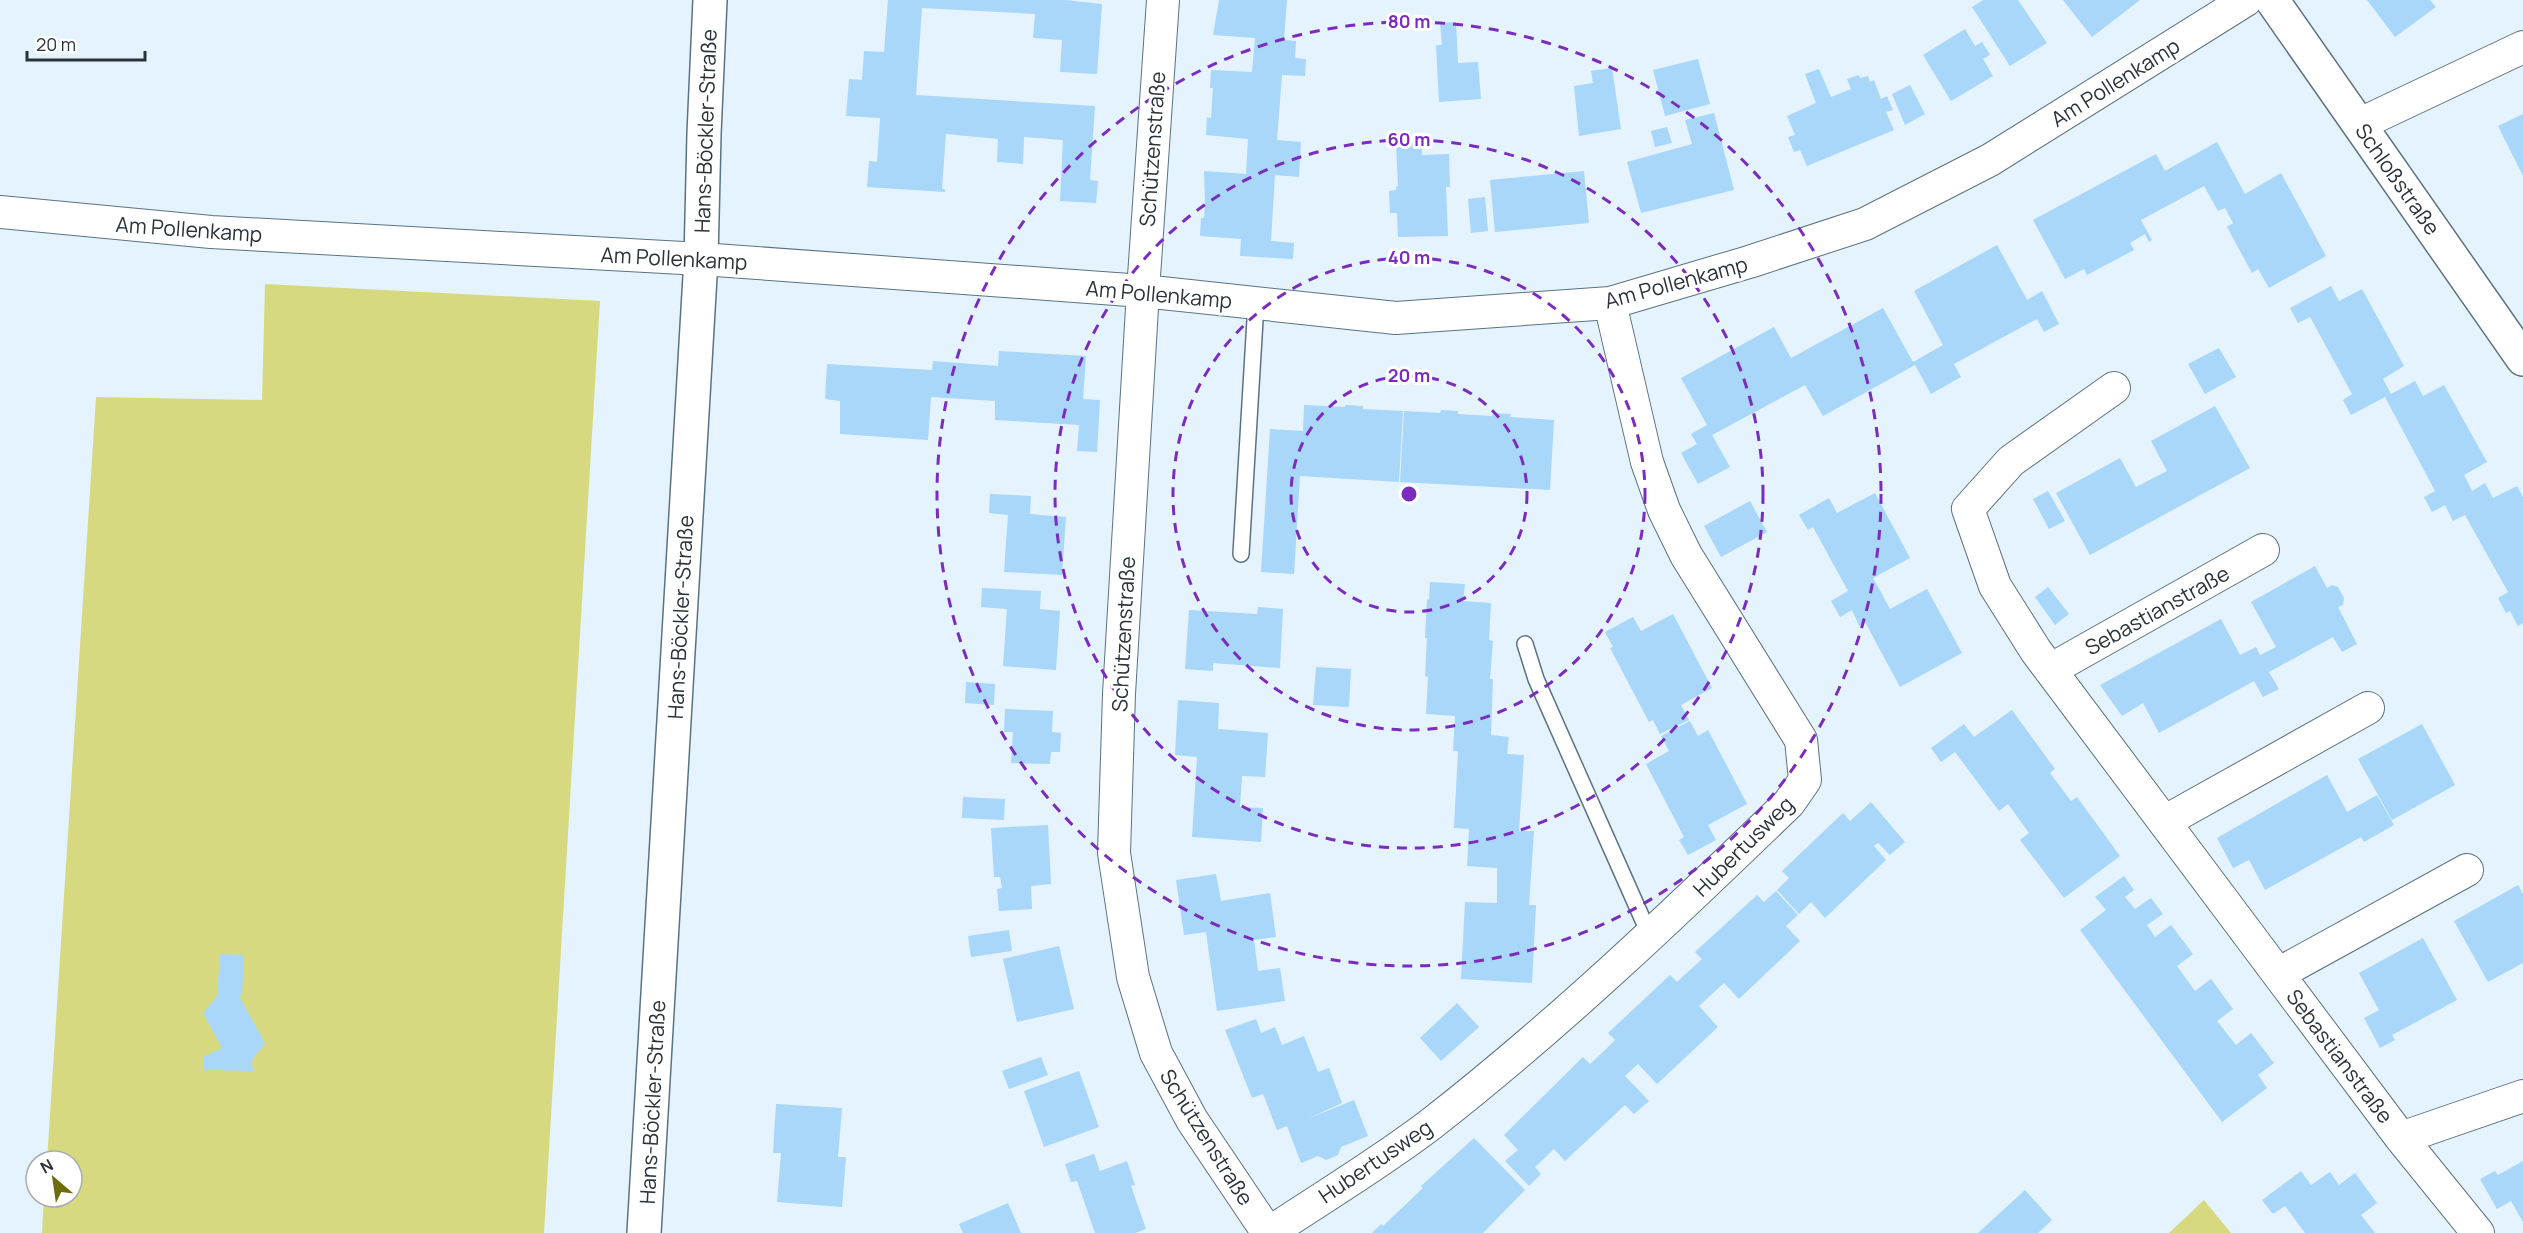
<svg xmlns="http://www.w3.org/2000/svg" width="2523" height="1233" viewBox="0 0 2523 1233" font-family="Manrope,sans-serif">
  <rect width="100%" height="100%" fill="#e4f3fe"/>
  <path fill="#d6d97f" d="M265,284L600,301L544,1233H42L44,1197H72V1161H47L96,397L262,400Z
    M2204,1200L2231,1233H2169Z"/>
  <path fill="#a8d7fa" d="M888,0H1065L1102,4L1097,74L1060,72L1062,40L1033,38L1035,14L922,8L916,95L1095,106L1090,180L1098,181L1096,203L1060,201L1063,140L1024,137L1023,164L997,162L998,139L946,134L942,189H945V192L867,187L869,161L877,162L880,118L846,116L849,79L862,80L864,51L884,52Z
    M1219,0H1287L1284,40L1296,41L1295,58L1306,59L1305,76L1282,75L1277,140L1301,142L1299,177L1275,175L1271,241L1294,243L1293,259L1240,256L1241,239L1200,236L1201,218H1204L1205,204L1204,171L1246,174L1248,139L1206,135L1207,117L1211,118L1213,88H1210L1211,70L1252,72L1255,38L1213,35Z
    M1983,0H2018L2047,43L2010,66L1972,7Z
    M2063,0H2140L2092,37Z
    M2367,0H2430L2436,7L2395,37Z
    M1456,22L1458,63L1478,62L1481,99L1439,102L1436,45H1442L1440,23Z
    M1965,29L1975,46L1982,42L1990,55L1983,59L1993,76L1951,101L1923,55Z
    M1698,59L1710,104L1665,116L1653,70Z
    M1612,68L1621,129L1579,136L1574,86L1593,83L1591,71Z
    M1819,69L1831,97L1851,89L1847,79L1859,75L1860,78L1868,76L1870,82L1874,80L1881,99L1887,96L1893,110L1886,112L1894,130L1807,166L1800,150L1794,152L1788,137L1795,135L1787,116L1816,103L1805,74Z
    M1910,85L1925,114L1905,125L1892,94Z
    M1714,113L1734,190L1641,213L1627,162L1692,144L1685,120Z
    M2523,114V176L2498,126Z
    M1667,127L1672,143L1655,147L1651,131Z
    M1422,142V155L1449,154L1450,187H1446L1448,236L1398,237L1397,213H1390L1389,191L1396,190V186L1398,187L1396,143Z
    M2217,142L2245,194L2281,173L2326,256L2269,288L2258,269L2252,273L2227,227L2233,223L2225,208L2218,211L2204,186L2141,220L2152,240L2149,242L2145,234L2130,243L2134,250L2087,275L2084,269L2065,279L2033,220L2156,154L2165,171Z
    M1584,171L1589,223L1495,232L1490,180Z
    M1485,197L1488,231L1471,233L1468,199Z
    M1997,245L2027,300L2042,291L2059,324L2044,332L2037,319L1996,341L1954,364L1961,377L1931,394L1915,365L1823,416L1805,385L1712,435L1730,467L1698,484L1681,453L1697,444L1691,434L1707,425L1681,378L1774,327L1791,358L1883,308L1913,362L1943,345L1914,291Z
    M2331,286L2339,301L2362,289L2404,366L2383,379L2391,394L2415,381L2423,396L2444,385L2487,462L2464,475L2472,491L2485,483L2493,498L2517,486L2523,497V623L2518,626L2510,611L2506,613L2498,598L2508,592L2465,515L2453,521L2445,505L2432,512L2424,497L2435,491L2385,397L2351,415L2343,400L2352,394L2310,317L2298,323L2290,308Z
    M2219,348L2236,377L2205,394L2188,364Z
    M999,351L1086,356L1083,399L1100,400L1097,452L1077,451L1079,425L995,420V401L931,397L928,440L840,434V401L825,399L827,364L932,370L933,361L998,366Z
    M1304,405L1345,407V405L1363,406V409L1403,411L1399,482L1300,476L1294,574L1261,572L1270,429L1303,431Z
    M2215,406L2250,468L2090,555L2056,493L2120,458L2136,487L2167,471L2151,441Z
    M1441,410L1458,411V414L1492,416L1493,413L1511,414L1510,417L1554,420L1550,490L1400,482L1404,411L1440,413Z
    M2048,491L2065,521L2049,529L2033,499Z
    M1875,493L1910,558L1873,578L1882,594L1890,609L1927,589L1962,653L1900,687L1865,622L1859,626L1852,610L1840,617L1831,601L1848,591L1813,527L1808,530L1799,515L1829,498L1837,513Z
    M990,494L1031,496L1030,514L1066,517L1062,575L1004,572L1008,515L989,513Z
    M1750,501L1767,532L1721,557L1704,526Z
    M2315,566L2327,588L2332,585L2338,587L2344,598L2343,605L2338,607L2357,644L2342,652L2333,637L2269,672L2279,689L2263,697L2254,681L2159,733L2143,703L2122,716L2100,685L2221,619L2240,655L2256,647L2260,655L2276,647L2251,602Z
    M1430,582L1465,584L1463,601L1491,603L1489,640L1493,641L1490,679H1493L1491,735L1509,737L1507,754L1524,755L1519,831H1534L1529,905H1536L1532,983L1461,979L1465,902L1497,903V868L1467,866L1469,829L1454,828L1458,751H1453L1455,716L1426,714L1428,677L1425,676L1427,638H1425L1427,599L1429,600Z
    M2048,587L2069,614L2055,625L2035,597Z
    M982,588L1041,591L1040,609L1060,611L1056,670L1003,666L1007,609L981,607Z
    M1258,607L1283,609L1280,668L1213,663V671L1185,669L1189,610L1257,614Z
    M1673,614L1712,688L1681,705L1689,720L1660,734L1653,720L1649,722L1610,648L1613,647L1605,632L1633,617L1641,631Z
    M1316,667L1351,669L1349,707L1313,705Z
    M966,682L995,684L994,705L965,703Z
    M1178,700L1219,703L1218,729L1268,733L1265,777L1242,776L1240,807L1263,808L1261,842L1192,837L1197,757L1175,755Z
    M1005,709L1053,711L1052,732L1061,733L1060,752H1051L1050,764L1011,763L1013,732H1004Z
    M2012,710L2055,769L2050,773L2071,801L2077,797L2120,856L2064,898L2020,840L2029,833L2008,804L1999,811L1955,752L1941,762L1931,748L1964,724L1974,737Z
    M1690,721L1698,736L1708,730L1747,804L1708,825L1716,840L1688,855L1679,840L1684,837L1646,764L1669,751L1661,736Z
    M2422,724L2455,785L2392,820L2358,759Z
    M2327,775L2347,812L2377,795L2394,825L2364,842L2361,837L2265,890L2249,860L2233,868L2217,838Z
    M963,797L1005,799L1004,820L962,818Z
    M1871,802L1905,842L1890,855L1878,843L1874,846L1886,860L1825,918L1811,902L1799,914L1777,890L1789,878L1782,871L1843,813L1850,821Z
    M1048,825L1051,884L1031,886L1032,909L999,911L997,889L1002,888L1000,877H994L991,828Z
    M1216,874L1221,901L1270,893L1276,937L1254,940L1258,971L1280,968L1285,1001L1217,1011L1206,932L1184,935L1176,880Z
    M2124,876L2134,890L2125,897L2135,909L2151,898L2163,914L2147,925L2155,937L2171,925L2193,954L2177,966L2195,991L2211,979L2233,1009L2217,1021L2236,1045L2251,1033L2274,1063L2258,1075L2267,1088L2222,1122L2080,930L2106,910L2095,897Z
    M2518,885L2523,894V963L2488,982L2454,921Z
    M1776,891L1798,915L1786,926L1800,941L1739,999L1724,983L1699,1006L1718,1027L1687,1056L1657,1084L1638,1064L1625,1076L1649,1101L1634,1114L1625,1105L1565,1161L1554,1149L1535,1167L1541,1174L1529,1186L1505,1161L1518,1150L1504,1135L1583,1057L1590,1064L1603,1052L1615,1040L1608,1033L1670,975L1677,982L1689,971L1702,959L1695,952L1757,895L1764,902Z
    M1009,930L1012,951L971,957L968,936Z
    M2423,938L2457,1000L2392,1035L2395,1040L2380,1048L2364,1018L2379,1010L2359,973Z
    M1059,946L1074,1009L1017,1022L1003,959Z
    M220,954L244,955L242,996H239L265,1043L252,1060L253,1071L204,1070L203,1057L222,1048L203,1013L217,996Z
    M1457,1003L1479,1027L1441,1061L1420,1038Z
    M1256,1019L1261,1033L1275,1027L1282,1045L1304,1036L1318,1072L1329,1068L1342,1103L1307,1119L1354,1100L1368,1136L1341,1147L1338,1155L1326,1160L1318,1156L1301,1163L1287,1126L1277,1130L1263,1094L1252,1098L1225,1030Z
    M1041,1057L1048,1075L1009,1089L1002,1071Z
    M1079,1071L1099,1127L1044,1147L1024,1091Z
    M776,1104L842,1108L838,1157H846L842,1207L777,1202L781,1153H773Z
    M1474,1138L1525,1190L1483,1233H1372L1381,1224L1383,1226L1423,1188L1421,1186Z
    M1094,1154L1100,1171L1127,1161L1135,1185L1131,1186L1146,1229L1135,1233H1095L1077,1181L1071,1182L1065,1164Z
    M2523,1161V1222L2511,1201L2497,1209L2480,1179L2495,1171L2498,1175Z
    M2301,1171L2311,1185L2330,1172L2339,1185L2355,1173L2377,1203L2361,1215L2375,1233H2305L2285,1206L2273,1214L2262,1200Z
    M2025,1190L2052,1220L2038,1233H1978Z
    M1008,1203L1021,1233H963L959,1224Z"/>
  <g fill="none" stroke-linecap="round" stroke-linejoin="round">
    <defs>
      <path id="lane" d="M1241,554L1256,303
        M1525,644L1536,679L1650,936"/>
      <path id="street" d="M1163,0L1143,291L1119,694L1114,853L1133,977L1156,1053L1192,1120L1268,1233
        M2360,124L2523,47
        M0,212L211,232L701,259L1143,291L1396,318L1610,303L1749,262L1865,224L1990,160L2246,0
        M2114,388L2011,461L1968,509L1995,586L2036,651L2401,1138L2478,1233
        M2050,670L2263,550
        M2164,822L2368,708
        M2278,974L2467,870
        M2401,1138L2523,1096
        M1269,1233C1323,1197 1380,1163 1431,1124C1558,1025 1674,914 1789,803L1805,780L1801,740L1686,555L1664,510L1647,462L1610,303"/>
      <path id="secondary" d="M2272,0L2523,359
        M644,1233L701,259L704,134L710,0"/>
    </defs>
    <use href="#lane" stroke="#5c7282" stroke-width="18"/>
    <use href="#street" stroke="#5c7282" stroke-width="34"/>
    <use href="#secondary" stroke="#5c7282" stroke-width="36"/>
    <use href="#lane" stroke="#fff" stroke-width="15"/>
    <use href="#street" stroke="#fff" stroke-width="32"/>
    <use href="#secondary" stroke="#fff" stroke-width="33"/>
  </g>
  <g fill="none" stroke="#7b2cbf" stroke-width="3" stroke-dasharray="10 8">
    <circle cx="1409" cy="494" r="118"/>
    <circle cx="1409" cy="494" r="236"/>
    <circle cx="1409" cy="494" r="354"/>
    <circle cx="1409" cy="494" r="472"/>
  </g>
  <g text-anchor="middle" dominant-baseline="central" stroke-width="6" stroke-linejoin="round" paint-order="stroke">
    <g font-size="21" fill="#2a333a" stroke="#fff">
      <text transform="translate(2115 82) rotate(-32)">Am Pollenkamp</text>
      <text transform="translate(705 131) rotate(-88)">Hans-Böckler-Straße</text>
      <text transform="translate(1152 149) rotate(-86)">Schützenstraße</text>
      <text transform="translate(2398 179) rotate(55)">Schloßstraße</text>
      <text transform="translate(189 229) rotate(4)">Am Pollenkamp</text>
      <text transform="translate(674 258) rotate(3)">Am Pollenkamp</text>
      <text transform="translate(1676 282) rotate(-15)">Am Pollenkamp</text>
      <text transform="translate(1159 294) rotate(5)">Am Pollenkamp</text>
      <text transform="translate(2157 610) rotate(-29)">Sebastianstraße</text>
      <text transform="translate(680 617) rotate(-87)">Hans-Böckler-Straße</text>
      <text transform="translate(1123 634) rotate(-87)">Schützenstraße</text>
      <text transform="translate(1743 846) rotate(-45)">Hubertusweg</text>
      <text transform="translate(2340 1056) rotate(53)">Sebastianstraße</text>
      <text transform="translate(652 1102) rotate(-87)">Hans-Böckler-Straße</text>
      <text transform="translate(1207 1137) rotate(58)">Schützenstraße</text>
      <text transform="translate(1375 1161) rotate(-34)">Hubertusweg</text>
    </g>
  </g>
  <circle cx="1409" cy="494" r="9" fill="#7b2cbf" stroke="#fff" stroke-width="3"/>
  <g font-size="18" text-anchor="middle" font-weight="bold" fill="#7b2cbf" stroke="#fff" stroke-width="6" stroke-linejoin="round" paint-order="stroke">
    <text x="1409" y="28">80 m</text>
    <text x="1409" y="146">60 m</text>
    <text x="1409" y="264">40 m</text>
    <text x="1409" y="382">20 m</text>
  </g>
  <g transform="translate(54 1179) rotate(331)"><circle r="28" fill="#ffffff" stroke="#aaadb0" stroke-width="1.5"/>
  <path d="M0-4.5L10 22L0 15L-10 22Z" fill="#6c6c0d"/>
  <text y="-9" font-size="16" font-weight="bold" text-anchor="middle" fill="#2a333a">N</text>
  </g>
  <path d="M27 51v9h118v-9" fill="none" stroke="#2a333a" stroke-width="3"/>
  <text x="36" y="51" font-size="18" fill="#2a333a" stroke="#ffffff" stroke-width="4.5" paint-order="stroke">20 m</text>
</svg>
